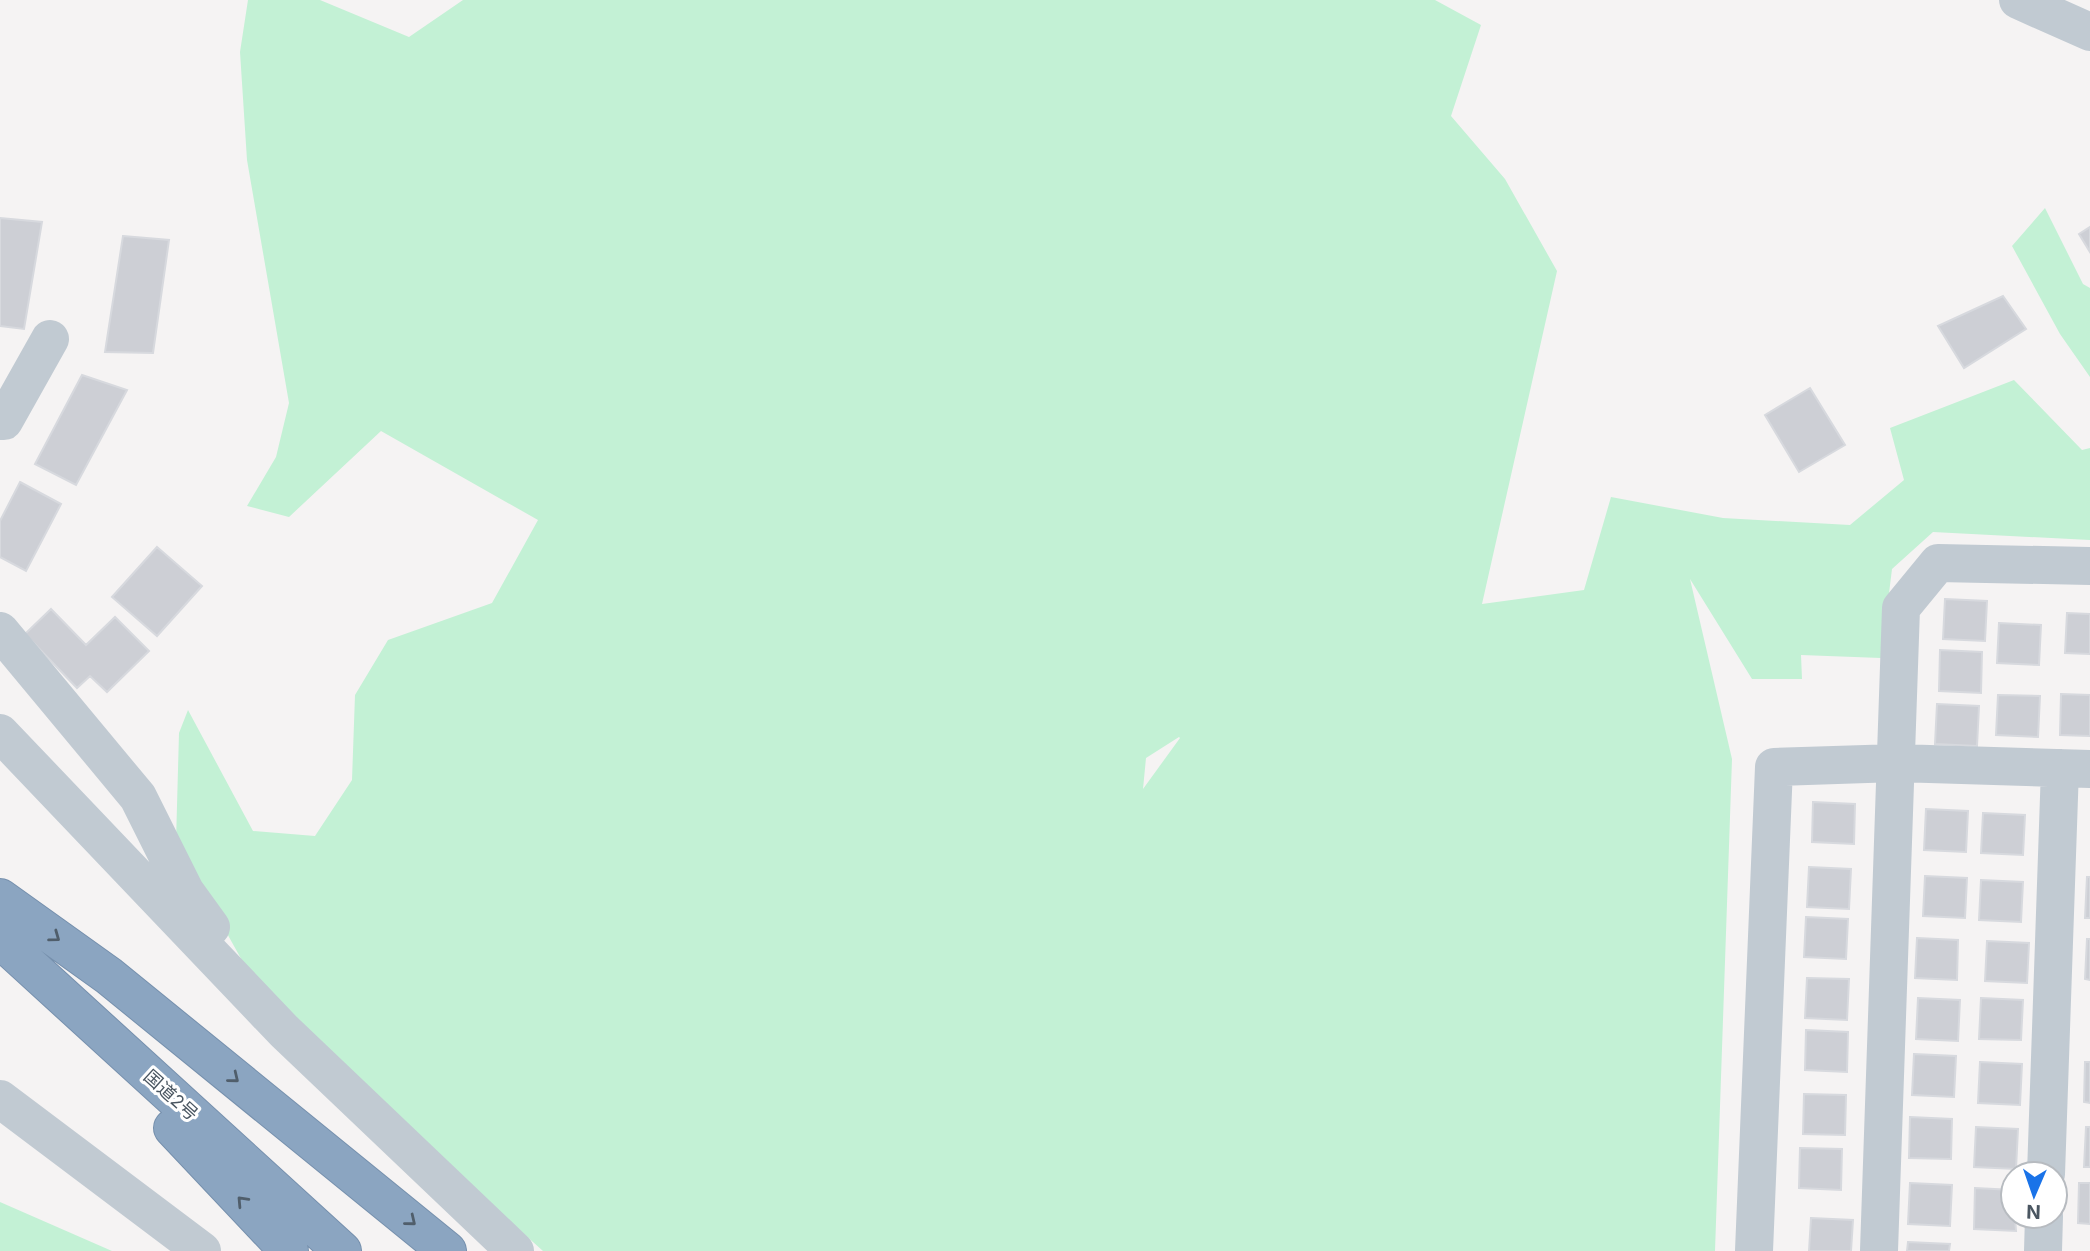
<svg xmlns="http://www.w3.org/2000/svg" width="2090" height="1251" viewBox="0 0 2090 1251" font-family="Inter,'Noto Sans JP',sans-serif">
  <rect width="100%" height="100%" fill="#f5f3f3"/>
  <path fill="#c3f1d5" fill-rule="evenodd" d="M248,0H320L409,37L463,0H1435L1481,25L1451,116L1505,179L1557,271L1482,604L1584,590L1611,497L1723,518L1850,525L1904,480L1890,428L2014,380L2082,450L2090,448V540L1933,532L1892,569L1881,658L1801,655L1802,679H1752L1690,579L1732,759L1715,1251H543L263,998L176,842L179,733L188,710L253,831L315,836L352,780L355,695L388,640L492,603L538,520L381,431L289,517L247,506L276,457L289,403L247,160L240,52ZM1179,737L1180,738L1143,789L1146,758Z
    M2045,208L2083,284L2090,288V377L2060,334L2012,246Z
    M0,1202L112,1251H0Z"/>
  <path fill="#cdcfd5" stroke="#d7d9de" stroke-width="2" d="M0,218L42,222L24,329L0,326Z
    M2090,227V252L2079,234Z
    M123,236L169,240L153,353L105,352Z
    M2003,296L2026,329L1964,368L1938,326Z
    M82,375L127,390L76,485L35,464Z
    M1810,388L1845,445L1799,472L1765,415Z
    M20,482L61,504L26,571L0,557V521Z
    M157,547L202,586L157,636L112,597Z
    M1945,599L1987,601L1985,641L1943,639Z
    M51,609L86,645L115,617L149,651L107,692L90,676L77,688L25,634Z
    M2067,613L2090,614V654L2065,653Z
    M1999,623L2041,625L2039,665L1997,663Z
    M1940,650L1982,652L1981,693L1939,691Z
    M2061,694L2090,695V736L2060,735Z
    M1998,695L2040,696L2038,737L1996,735Z
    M1937,704L1979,706L1977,746L1935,744Z
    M1813,802L1855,804L1854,844L1812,842Z
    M1926,809L1968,811L1966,852L1924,850Z
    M1983,813L2025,815L2023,855L1981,853Z
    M1809,867L1851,869L1849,909L1807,907Z
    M1925,876L1967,878L1965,918L1923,916Z
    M2087,877H2090V918H2085Z
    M1981,880L2023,882L2021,922L1979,920Z
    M1806,917L1848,919L1846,959L1804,957Z
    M1917,938L1958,940L1957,980L1915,978Z
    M2087,939H2090V980L2085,979Z
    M1987,941L2029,943L2027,983L1985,981Z
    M1807,978L1849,979L1847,1020L1805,1018Z
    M1918,998L1960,1000L1958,1041L1916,1039Z
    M1981,998L2023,1000L2021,1040L1979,1039Z
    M1806,1030L1848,1032L1847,1072L1805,1070Z
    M1914,1054L1956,1056L1954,1097L1912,1095Z
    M1980,1062L2022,1064L2020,1105L1978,1103Z
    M2085,1062H2090V1103L2084,1102Z
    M1804,1094L1846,1095L1845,1135L1803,1134Z
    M1910,1117L1952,1119L1951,1159L1909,1158Z
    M1976,1127L2018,1129L2016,1169L1974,1167Z
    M2086,1127H2090V1167H2084Z
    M1800,1148L1842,1149L1841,1190L1799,1188Z
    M1910,1183L1952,1185L1950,1226L1908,1224Z
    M2079,1183H2090V1224L2078,1223Z
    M1975,1188L2013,1190L2016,1231L1974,1229Z
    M1811,1218L1853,1220L1851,1251H1809Z
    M1908,1242L1950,1244L1949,1251H1907Z"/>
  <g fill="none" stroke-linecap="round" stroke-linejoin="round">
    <defs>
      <path id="highway" d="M0,898L109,976L447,1251
        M0,939L342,1251
        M173,1128L289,1251"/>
    </defs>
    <use href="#highway" stroke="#7690ad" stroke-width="40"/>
    <path stroke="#c1cad2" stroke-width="38" d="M2018,0L2090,32
      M0,421H4L50,339
      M0,631L138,797L185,891L211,927
      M0,733L284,1031L515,1251
      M0,1099L202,1251
      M2046,1174L2060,768
      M1754,1251L1774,767L1897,763L2090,769
      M1879,1251L1901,608L1938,563L2090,566
      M2043,1251L2044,1216"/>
    <use href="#highway" stroke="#8ba5c1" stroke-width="38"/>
  </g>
  <defs><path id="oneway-chevron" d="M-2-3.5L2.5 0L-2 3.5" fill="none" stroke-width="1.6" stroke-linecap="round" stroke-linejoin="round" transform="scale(1.75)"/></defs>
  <g stroke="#505e6b">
    <use href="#oneway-chevron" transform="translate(55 937) rotate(36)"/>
    <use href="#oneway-chevron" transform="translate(234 1078) rotate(39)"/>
    <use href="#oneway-chevron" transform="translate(242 1201) rotate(-133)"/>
    <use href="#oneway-chevron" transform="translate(411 1221) rotate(39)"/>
  </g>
  <g text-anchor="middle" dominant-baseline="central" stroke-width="6" stroke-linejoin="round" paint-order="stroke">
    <g font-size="18" fill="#4a5661" stroke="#fff">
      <text transform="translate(171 1095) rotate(42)">国道2号</text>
    </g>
  </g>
  <g transform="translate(2034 1195) rotate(182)"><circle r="33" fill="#ffffff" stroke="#b7bbc0" stroke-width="2"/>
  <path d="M0-5L12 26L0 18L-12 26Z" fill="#1a73e8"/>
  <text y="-10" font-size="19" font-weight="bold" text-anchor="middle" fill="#4a5661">N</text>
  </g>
</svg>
